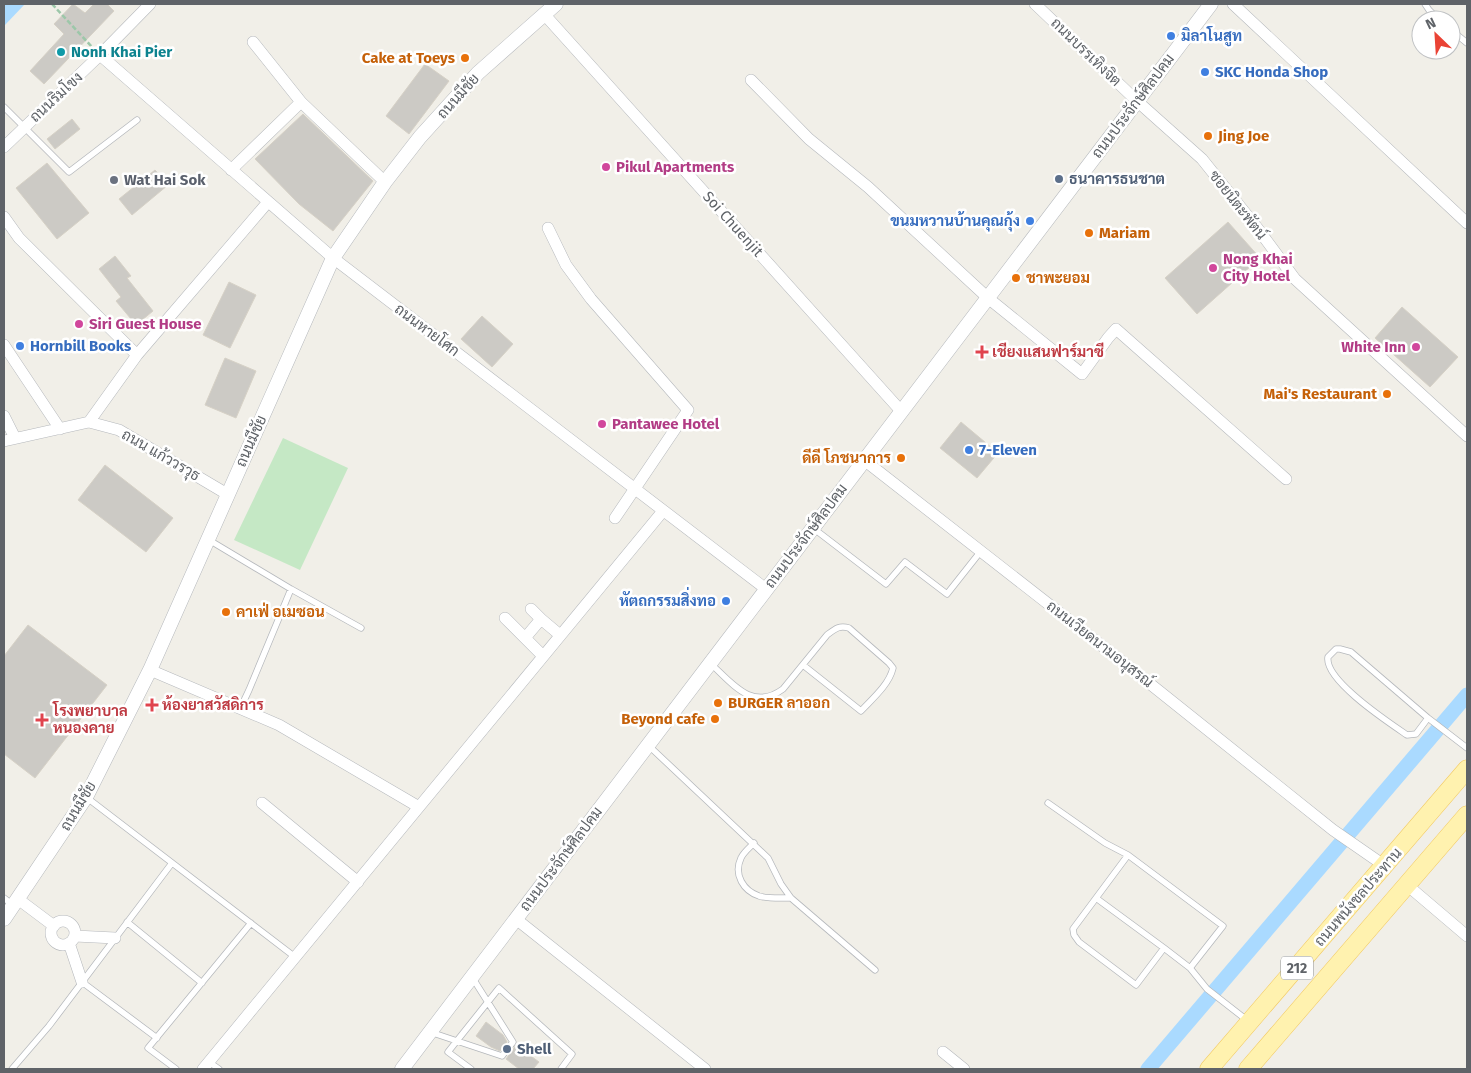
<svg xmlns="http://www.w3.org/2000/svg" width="1471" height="1073" viewBox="0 0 1471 1073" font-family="'Fira Sans',Sarabun,sans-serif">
  <rect width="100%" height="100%" fill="#f1efe8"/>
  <path fill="#c5e8c5" d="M283,438L348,468L300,570L234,540Z"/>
  <path fill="#aadaff" d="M4,4H25L4,26Z"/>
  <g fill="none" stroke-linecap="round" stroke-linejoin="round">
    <path stroke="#aadaff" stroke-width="15" d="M1148,1069L1467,695"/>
  </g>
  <path fill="#cccac5" stroke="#d6d1c6" d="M73,4L85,13L94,4H107L114,11L44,84L30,71L64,34L54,24Z
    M425,64L449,81L409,134L386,116Z
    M303,114L373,181L333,231L299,204L255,159Z
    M72,119L80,129L55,149L47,139Z
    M47,163L89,213L57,239L16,188Z
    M155,170L168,185L132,215L119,199Z
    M1228,222L1260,258L1197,314L1165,278Z
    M115,256L131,276L127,278L153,311L136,325L116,301L121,297L99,269Z
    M229,282L256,295L230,348L203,335Z
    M1402,307L1458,357L1430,387L1375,338Z
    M482,316L513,344L492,367L461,339Z
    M225,358L256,371L236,418L205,405Z
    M961,422L998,453L977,478L940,448Z
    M105,465L173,518L146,552L78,500Z
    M28,625L107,685L35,778L4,754V656Z
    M486,1022L503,1035L507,1042L500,1051L491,1047L476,1036Z
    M516,1045L539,1062L533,1069H519L506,1059Z"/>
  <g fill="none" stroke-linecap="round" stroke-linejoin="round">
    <defs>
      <path id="service" d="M1425,4L1429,10L1439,20
        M1451,30L1467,43
        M4,107L69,172L137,120
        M813,528L886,584L905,562L947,594L981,551
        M209,540L291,589L361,628
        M710,663C732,683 752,712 783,689L827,635C835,629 839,625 849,628L889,663L893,668C889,685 872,699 861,711L803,665
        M240,709L249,690L291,589
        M1428,718L1416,734L1407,735C1388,722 1324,680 1328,657L1336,649H1340L1351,652L1428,718L1467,748
        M649,746L768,858L781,884L791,898L875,970
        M86,797L295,957
        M1048,803L1105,843L1128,855L1223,926L1190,968L1207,989L1248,1021
        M754,843C749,848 743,853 741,858C733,875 744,891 759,896C769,899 781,898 791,898
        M1128,855L1073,929L1074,935L1079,942L1136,985L1164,948L1190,968
        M4,898L14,906
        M1096,898L1164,948
        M127,922L202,983
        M82,982L157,1038
        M430,1032L502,1056L513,1042L472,977
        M209,1062L219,1069
        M12,1069L49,1026L172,863
        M176,1069L148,1048L251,923
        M471,1069L448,1052L499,988L572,1054L561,1069"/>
      <path id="minor" d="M1035,4L1137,101L1202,159L1258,229L1295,279L1467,436
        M1233,4L1467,223
        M544,14L901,411
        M253,42L301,102
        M100,55L333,258L766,589
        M751,80L809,139L868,187L988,298L1082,374L1108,338L1116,329L1286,479
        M4,147L100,55L150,4
        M231,170L301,102L385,182
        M4,217L19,238L137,355
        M548,228L566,265L591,299L688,410L615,518
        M4,345L60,429
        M4,416L15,438
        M89,422L137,355L268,202
        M4,441L89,422L119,430L227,494
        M864,460L1129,667L1333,830L1385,866
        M531,609L541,619
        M505,618L543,656
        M525,638L541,619L560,635
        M150,670L279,725L419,807
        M262,803L358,882
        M1407,885L1467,936
        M18,899L54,926
        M516,919L705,1069
        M51 933a12 12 0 1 1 24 0a12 12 0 1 1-24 0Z
        M75,936L115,938
        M69,943L82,982
        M943,1052L964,1069
        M203,1069L663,511"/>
      <path id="tertiary" d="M4,919L86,797L150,670L333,258L385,182L420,137L478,73L556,4
        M402,1069L1211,4"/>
      <path id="primary" d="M1209,1069L1467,769
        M1248,1069L1467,815"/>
    </defs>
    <use href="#service" stroke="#b5b8bc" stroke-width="7"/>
    <use href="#minor" stroke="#b5b8bc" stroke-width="12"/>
    <use href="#tertiary" stroke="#b5b8bc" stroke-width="15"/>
    <use href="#primary" stroke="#f2c960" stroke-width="19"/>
    <path stroke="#9cc7a9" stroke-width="2.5" stroke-dasharray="5 2.5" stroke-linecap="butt" d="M52,4L92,47"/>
    <use href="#service" stroke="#fff" stroke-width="5.5"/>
    <use href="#minor" stroke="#fff" stroke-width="11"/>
    <use href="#tertiary" stroke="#fff" stroke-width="14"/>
    <use href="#primary" stroke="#fff2af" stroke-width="18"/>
  </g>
  <g fill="#3f7fe0" stroke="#fff" stroke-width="2">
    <circle cx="1171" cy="36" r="5"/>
    <circle cx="1205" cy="72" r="5"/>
    <circle cx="1030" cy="221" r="5"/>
    <circle cx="20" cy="346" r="5"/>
    <circle cx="969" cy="450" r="5"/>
    <circle cx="726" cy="601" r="5"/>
  </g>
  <circle fill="#0f9aa8" stroke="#fff" stroke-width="2" cx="61" cy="52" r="5"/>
  <g fill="#e8710a" stroke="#fff" stroke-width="2">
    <circle cx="465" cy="58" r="5"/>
    <circle cx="1208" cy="136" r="5"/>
    <circle cx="1089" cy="233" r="5"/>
    <circle cx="1016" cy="278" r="5"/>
    <circle cx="1387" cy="394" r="5"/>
    <circle cx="901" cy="458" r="5"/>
    <circle cx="226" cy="612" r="5"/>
    <circle cx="718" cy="703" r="5"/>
    <circle cx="715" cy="719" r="5"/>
  </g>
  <g fill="#d1479c" stroke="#fff" stroke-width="2">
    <circle cx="606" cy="167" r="5"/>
    <circle cx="1213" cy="268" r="5"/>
    <circle cx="79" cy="324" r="5"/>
    <circle cx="1416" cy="347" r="5"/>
    <circle cx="602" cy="424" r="5"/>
  </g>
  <g fill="#5c6f8a" stroke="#fff" stroke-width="2">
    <circle cx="1059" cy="179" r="5"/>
    <circle cx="507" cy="1049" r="5"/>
  </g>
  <circle fill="#6b7280" stroke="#fff" stroke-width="2" cx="114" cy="180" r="5"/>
  <g fill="#e0444e" stroke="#fff" stroke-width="2">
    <path d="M979.5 344.5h5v5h5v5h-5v5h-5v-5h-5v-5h5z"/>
    <path d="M149.5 697.5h5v5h5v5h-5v5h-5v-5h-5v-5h5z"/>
    <path d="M39.5 712.5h5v5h5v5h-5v5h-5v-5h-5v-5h5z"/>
  </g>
  <g text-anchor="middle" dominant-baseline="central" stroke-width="5" stroke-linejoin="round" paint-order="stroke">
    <rect fill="#fff" stroke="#8f9295" stroke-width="1" x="1281" y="956.5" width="32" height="23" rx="4"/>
    <g font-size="14" font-weight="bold" fill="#5f6368">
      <text x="1297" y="968">212</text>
    </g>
    <g font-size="15" font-weight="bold" fill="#366cbe" stroke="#fff" text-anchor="start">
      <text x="1181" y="36">มิลาโนสูท</text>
      <text x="1215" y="72">SKC Honda Shop</text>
      <text x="1020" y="221" text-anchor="end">ขนมหวานบ้านคุณกุ้ง</text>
      <text x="30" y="346">Hornbill Books</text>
      <text x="979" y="450">7-Eleven</text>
      <text x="716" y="601" text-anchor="end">หัตถกรรมสิ่งทอ</text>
    </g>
    <g font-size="15" font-weight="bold" fill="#0d838f" stroke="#fff" text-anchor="start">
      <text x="71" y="52">Nonh Khai Pier</text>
    </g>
    <g font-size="15" fill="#5f6368" stroke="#fff">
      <text transform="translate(1086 52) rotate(44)">ถนนบรรเทิงจิต</text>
      <text transform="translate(458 96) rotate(-48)">ถนนมีชัย</text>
      <text transform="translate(56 97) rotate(-43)">ถนนริมโขง</text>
      <text transform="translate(1133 106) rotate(-53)">ถนนประจักษ์ศิลปคม</text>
      <text transform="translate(1238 205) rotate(52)">ซอยนิตะพัตน์</text>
      <text transform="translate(733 224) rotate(48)">Soi Chuenjit</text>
      <text transform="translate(427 330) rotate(37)">ถนนหายโศก</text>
      <text transform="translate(251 441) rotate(-66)">ถนนมีชัย</text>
      <text transform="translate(161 455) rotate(30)">ถนน แก้ววรวุธ</text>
      <text transform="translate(806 536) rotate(-53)">ถนนประจักษ์ศิลปคม</text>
      <text transform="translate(1100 644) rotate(38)">ถนนเวียดนามอนุสรณ์</text>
      <text transform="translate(78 806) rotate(-59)">ถนนมีชัย</text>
      <text transform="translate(561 859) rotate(-53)">ถนนประจักษ์ศิลปคม</text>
      <text transform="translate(1358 897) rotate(-49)">ถนนพนังชลประทาน</text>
    </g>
    <g font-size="15" font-weight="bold" fill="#c56008" stroke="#fff" text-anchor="start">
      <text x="455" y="58" text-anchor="end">Cake at Toeys</text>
      <text x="1218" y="136">Jing Joe</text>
      <text x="1099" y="233">Mariam</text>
      <text x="1026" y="278">ชาพะยอม</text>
      <text x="1377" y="394" text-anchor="end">Mai's Restaurant</text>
      <text x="891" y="458" text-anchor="end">ดีดี โภชนาการ</text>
      <text x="236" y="612">คาเฟ่ อเมซอน</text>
      <text x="728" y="703">BURGER ลาออก</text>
      <text x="705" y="719" text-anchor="end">Beyond cafe</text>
    </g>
    <g font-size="15" font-weight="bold" fill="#b23c85" stroke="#fff" text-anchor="start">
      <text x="616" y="167">Pikul Apartments</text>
      <text x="1223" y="259">Nong Khai<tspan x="1223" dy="17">City Hotel</tspan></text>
      <text x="89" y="324">Siri Guest House</text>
      <text x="1406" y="347" text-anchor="end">White Inn</text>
      <text x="612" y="424">Pantawee Hotel</text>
    </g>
    <g font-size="15" font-weight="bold" fill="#4e5e75" stroke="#fff" text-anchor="start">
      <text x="1069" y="179">ธนาคารธนชาต</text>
      <text x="517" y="1049">Shell</text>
    </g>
    <g font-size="15" font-weight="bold" fill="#5b616d" stroke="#fff" text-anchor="start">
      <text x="124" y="180">Wat Hai Sok</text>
    </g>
    <g font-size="15" font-weight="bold" fill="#be3a42" stroke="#fff" text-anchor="start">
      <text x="992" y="352">เชียงแสนฟาร์มาซี</text>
      <text x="162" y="705">ห้องยาสวัสดิการ</text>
      <text x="53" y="711">โรงพยาบาล<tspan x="53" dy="17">หนองคาย</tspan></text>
    </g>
  </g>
  <rect width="1471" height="1073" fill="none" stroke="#5f6368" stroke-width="10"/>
  <g transform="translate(1436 35) rotate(335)"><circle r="24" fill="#ffffff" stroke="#bfc1c3"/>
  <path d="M0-4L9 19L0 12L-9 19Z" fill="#ea4335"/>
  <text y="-8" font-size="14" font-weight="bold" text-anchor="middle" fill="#5f6368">N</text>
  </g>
</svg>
